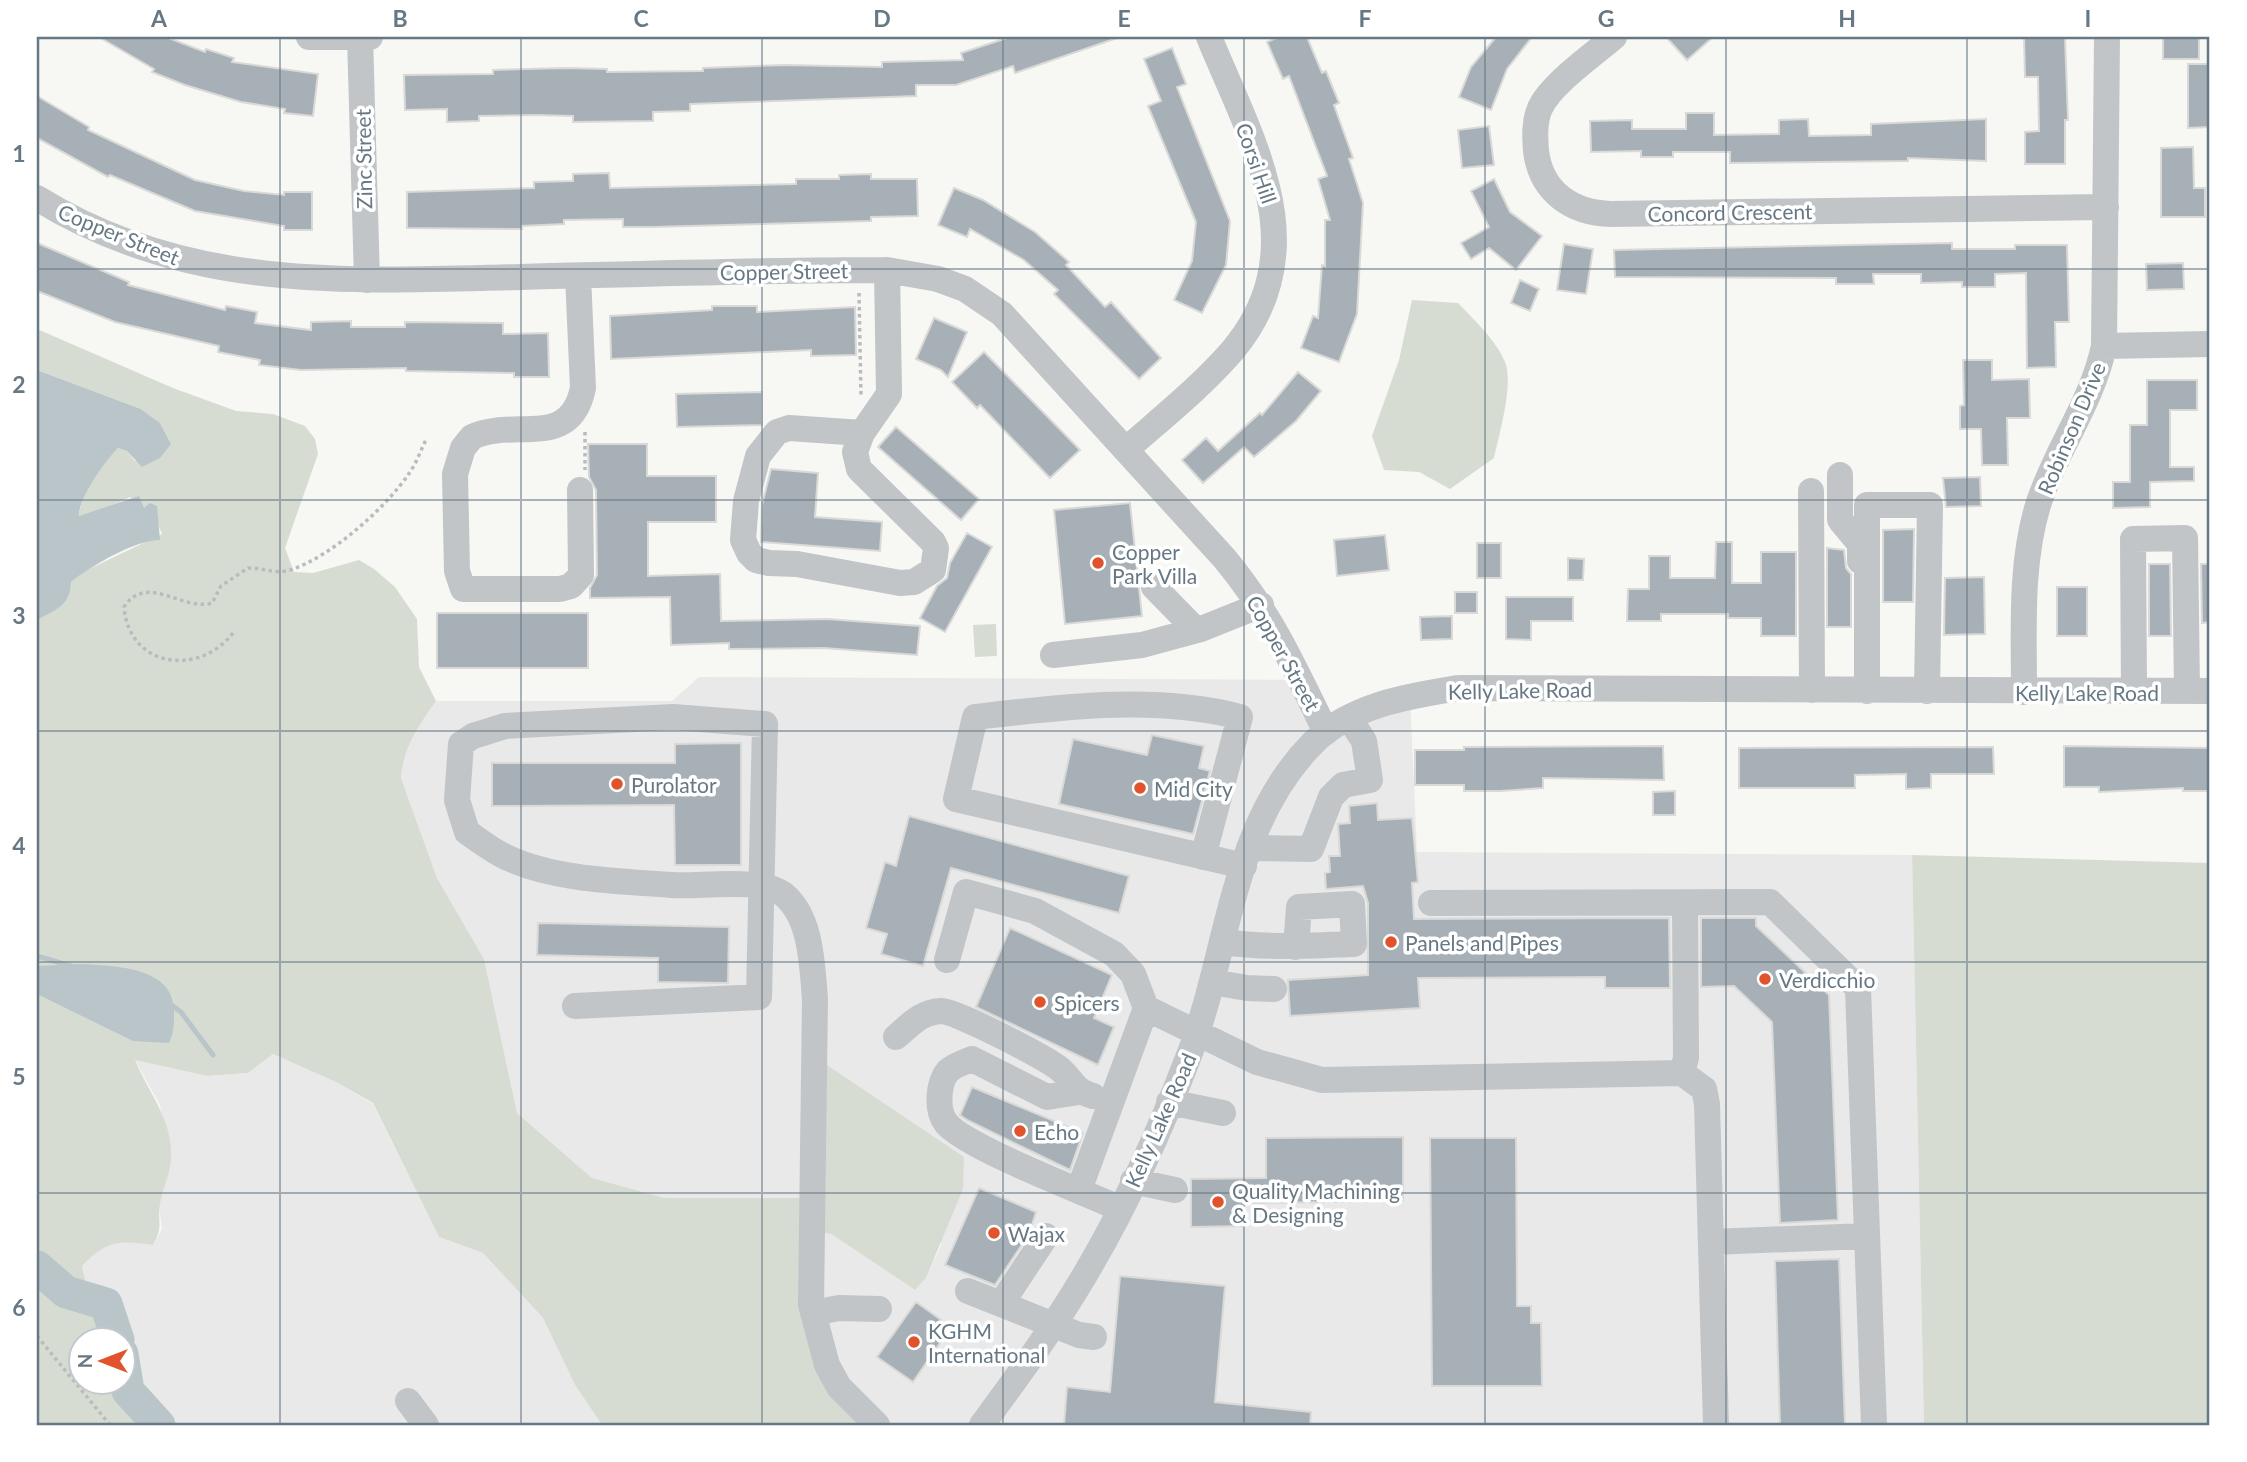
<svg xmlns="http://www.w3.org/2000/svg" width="2247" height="1462" viewBox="0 0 2247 1462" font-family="Lato,sans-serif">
  <rect width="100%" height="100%" fill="#f7f7f4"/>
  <path fill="#e8e9e8" d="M699,677L1299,680L1326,734L1410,697L1417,852L1912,855L1924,1425H875L838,1388L809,1230L831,1234L915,1290L926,1278L942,1243L809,1198H665L592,1178L517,1113L484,959L437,878L401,778L402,761L414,732L436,701H672Z
    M273,1054L336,1082L373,1104L439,1237L483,1253L543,1318L575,1385L602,1425H157L127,1392L122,1340L116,1339L105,1305L90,1300L82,1266L100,1247L126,1241L153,1245L162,1229L159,1206L170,1166L160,1105L135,1060L207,1076L248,1073Z"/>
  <path fill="#d7dcd3" d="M1412,300L1458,303C1474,320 1496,340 1505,362C1514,384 1499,435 1494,458L1450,489L1419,472L1384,470L1372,436L1399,360Z
    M37,329L173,388L236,411L273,414L305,426L315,439L318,454L285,548L294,572L313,573L359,560L374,569L395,587L417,619L419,667L436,701C419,725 403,747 401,778L437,878L484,959L517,1113L592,1178L665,1198H809L812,1055L964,1157L963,1189L926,1278L915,1290L831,1234L809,1231L816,1336L875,1425H602L575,1385L543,1318L483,1253L439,1237L373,1103L336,1082L273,1054L248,1073L207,1076L135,1060C150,1096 177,1125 170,1167C168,1179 162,1191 160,1204C157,1223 164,1225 153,1245C118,1240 107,1240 82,1266L90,1300L105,1305L116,1339L80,1340V1382H122L123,1359L127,1392L157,1425H37V620C56,610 71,605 71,582L85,571L162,534L156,519L157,506L144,508L130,497L103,510L79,516C79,497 104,461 118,448L127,451L135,461L171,444L160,423L141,409L37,370Z
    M996,624L997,656L975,657L973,625Z
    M1912,855L2210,863V1425H1924Z"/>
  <path fill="#b9c5c9" d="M37,370L141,409L160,423L171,444L160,458L142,467L127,451L118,448C105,461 78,499 79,516L139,496L144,508L150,503L157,506L160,540C135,540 91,566 71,582C71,605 56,610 37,620Z
    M81,964C113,966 174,966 174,1011C174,1024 174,1032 169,1043L133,1041L37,994V966Z"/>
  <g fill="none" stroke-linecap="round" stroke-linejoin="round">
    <path stroke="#b9c5c9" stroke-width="5" d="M37,956L71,966
      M170,1004L181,1012L213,1055"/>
    <path stroke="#b9c5c9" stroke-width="33" d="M37,1267L66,1292L106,1304L118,1340
      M122,1354L128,1391L159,1425"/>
  </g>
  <path fill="#a7b0b6" stroke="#d9d9d7" stroke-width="2" d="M99,37H166L205,52L206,49L234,58L232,62L318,74L313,116L284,113L285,109L241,102L185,85L152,72L154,69Z
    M1010,37L1117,38L1015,73L1013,66L956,85H916V96L690,104V111L653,112V121L573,122V116L536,115L479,116V121L447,122V109L405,110L404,75L493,74V70L566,68L607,69V72L703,71V68L784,65L882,67V62L963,60L961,53Z
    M1279,37H1307L1322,73L1326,71L1339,103L1334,105L1353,158L1349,159L1363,203L1357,314L1339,362L1301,348L1313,316L1318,318L1322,265L1325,266V220H1330L1318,179L1327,176L1289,76L1283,79L1267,42Z
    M1496,37H1532L1507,69L1491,110L1459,97L1471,67Z
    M1666,37H1713L1687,60Z
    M2024,37H2065L2068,120H2065V164H2025V132L2039,131L2038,77H2025Z
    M2163,37H2199V59H2163Z
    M1172,48L1186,84L1177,87L1230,221L1226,265L1202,313L1174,300L1192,261L1196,222L1148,106L1161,101L1144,59Z
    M2188,64H2210V127L2188,128Z
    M37,96L89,127L88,130L195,180L244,191L284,195V192H312V230H284V226L195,211L110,175L108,177L37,138Z
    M1686,113H1714V135L1779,134V120L1808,119L1809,136L1871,135V124L1986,119V161L1908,158V161L1730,163V152H1673V157H1641V151L1591,152L1590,121L1632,120V129H1686Z
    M1489,126L1494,165L1462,168L1458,130Z
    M2193,147L2194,188H2205V217H2161V148Z
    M609,173L610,188L796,184V179H839V175L871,174V179H917L918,216L871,217V221L652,227H623V219L564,220V224L522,226V229L407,228V192L534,188V182L573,181V174Z
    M1494,179L1510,212L1542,236L1516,270L1489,248L1471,259L1461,243L1489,227L1471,191Z
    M954,188L983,200L1035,232L1069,262L1066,265L1105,307L1111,302L1161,358L1139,379L1054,294L1058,290L1024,260L970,229L967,237L938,225Z
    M37,243L129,282L128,285L225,310L226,306L257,312L255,323L311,330V322L351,321V327H405V322L503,323V334L548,333L549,377H514V373L406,371V368L301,370L259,365L260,360L218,352L219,346L115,322L37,291Z
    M1952,243V249H2015V245H2067L2069,322H2055L2056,367L2027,368L2026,273L1995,274V287H1962V282L1921,283V274H1873L1874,284H1836V278L1615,277L1614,250Z
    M1564,244L1593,249L1586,294L1557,290Z
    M2183,263L2184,289L2147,290L2146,264Z
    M1520,280L1539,289L1530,311L1511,303Z
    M712,306H757V312L855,307L856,355L811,356V350L611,359L610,316L712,310Z
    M934,318L967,332L948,377L941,370L916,359Z
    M984,352L1080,450L1050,478L980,405L977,408L952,382Z
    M1963,360H1992V380L2029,379L2030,418H2007L2008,465H1982L1981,429H1960V406L1964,405Z
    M1298,372L1321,391L1296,421L1254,457L1244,447L1203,483L1182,460L1206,438L1218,451L1260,413L1262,415Z
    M2147,380H2197V410H2170V467H2194V481L2150,482V507L2113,508V482H2130V425H2147Z
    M762,392V425L677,427L676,394Z
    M896,427L979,499L961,520L878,447Z
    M588,444H647V476H716V522H648V576L720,574L721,621L827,619L920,626L917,655L824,648L729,649V643L671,645L670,597L590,598V588L597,575L596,490L589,477Z
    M771,469L818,473L815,517L882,522L880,551L761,542L762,505Z
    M1980,477L1981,506L1946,507L1943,478Z
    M1130,503L1142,616L1065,624L1054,510Z
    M1914,529L1913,602H1883V530Z
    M967,533L992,547L945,632L920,618L937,586L947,578L950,563Z
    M1385,535L1389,570L1337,576L1334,540Z
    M1716,542H1732V583H1761V552H1796V636H1761V618H1728V614H1661V621H1627L1628,589H1649V556H1670V578H1715Z
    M1477,543H1501V578H1477Z
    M1827,548L1844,550L1846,568L1851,574V627H1827Z
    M1568,558L1584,559L1583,580H1568Z
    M2149,564H2170L2171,636H2149Z
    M2201,564H2210V622L2202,623Z
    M1984,577L1985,634L1944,635L1945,578Z
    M2057,587H2087V636H2057Z
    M1455,592H1477V613H1455Z
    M1506,597H1573V621H1531V640L1506,639Z
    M437,613H588V668H437Z
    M1452,616V639L1421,640L1420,617Z
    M1152,735L1204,746L1199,768L1210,771L1193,834L1059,804L1073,739L1147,755Z
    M741,743V865H675L674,805L492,806V763H675V744Z
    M1663,746L1664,780L1543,778V788L1500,791H1464V785H1415V750H1464V747Z
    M2064,746L2210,748V791H2183V788L2099,792V787H2064Z
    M1993,747L1994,774H1931V788L1906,789V774L1855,775V788H1739V748Z
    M1675,791V815H1653V792Z
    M1377,803L1378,820L1412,818L1418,882L1412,883L1414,919L1669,918L1670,988H1605V977L1418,978L1420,1008L1290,1016L1288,980L1368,975V903L1363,886L1326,889L1325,873L1330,872L1329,856H1340L1338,824L1350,823L1349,806Z
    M909,816L1129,876L1119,913L951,868L923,966L881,954L887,934L866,928L885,862L896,866Z
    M1701,918H1756V926L1829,995L1838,1220L1780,1223L1772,1022L1734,986L1701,987Z
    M538,923L729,927L728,983L658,982V958L537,955Z
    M1010,928L1112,975L1094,1018L1114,1027L1098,1065L976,1007Z
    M972,1087L1083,1133L1070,1170L967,1120L960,1115Z
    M1403,1137V1201L1244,1203V1226L1191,1227V1179L1266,1178V1138Z
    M1430,1138H1516L1517,1306H1531V1323H1541L1542,1386H1432Z
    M979,1188L1036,1212L1029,1234L995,1285L945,1265Z
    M1839,1259L1845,1425H1780L1775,1261Z
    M1120,1276L1225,1286L1215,1402L1311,1412L1310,1425H1064L1067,1387L1110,1392Z
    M916,1302L951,1327L913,1382L877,1357Z"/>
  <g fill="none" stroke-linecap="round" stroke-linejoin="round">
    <path stroke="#b9bcbf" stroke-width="3.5" stroke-dasharray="3.5 3.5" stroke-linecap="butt" d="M859,293L861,397
      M585,432V470
      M233,633C199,677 129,668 124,607C147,572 183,612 212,603L221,586L248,568C262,567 274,575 290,570C331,557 386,508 410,472C417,462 421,449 427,438
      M37,1336L110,1425"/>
    <path stroke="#c1c5c8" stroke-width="26" d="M309,37H370
      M360,37L367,280
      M1614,37C1593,55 1551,84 1540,108C1534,122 1535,137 1536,151C1541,192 1572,213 1611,214L2106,207
      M37,198C188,292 351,281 521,277C643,274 765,270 887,270L938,279L965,289L1002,314L1225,559C1272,616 1294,667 1326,732
      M578,276L583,388C570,451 515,417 472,437L463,448L455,474L457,571L463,589H560L571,586L581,575L580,490
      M2104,346L2210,344
      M789,428L862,433L855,452L859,469L933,542L936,548L933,570L914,582L900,583L797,564L769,563L756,560L749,553L743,540L746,501L758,456L777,432Z
      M862,433L889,394L887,270
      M1128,448C1163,417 1202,386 1233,350C1318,248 1251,140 1209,37
      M1840,475V520L1860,544V561
      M1811,491L1812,690
      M1154,587L1196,630
      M1053,655L1142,645L1201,629L1261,605
      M1867,691V505H1930L1927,691
      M2134,691L2133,539L2185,538L2187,691
      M2024,692C2024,631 2020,564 2038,505C2056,449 2092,403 2104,346L2107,37
      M1249,848L1311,849L1331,797L1343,785L1370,780L1364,741L1349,718
      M1203,857L1240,717C1155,695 1062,707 975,717L956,799L1244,866
      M1431,903L1770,902L1858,988L1874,1425
      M1223,942C1267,948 1309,946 1354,944L1352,904L1299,907L1296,947
      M947,960L966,892L1035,911L1114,954L1133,974L1146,1008
      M1212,982L1247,988L1274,989
      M575,1006L759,997L765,724L673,717L505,726L473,736L461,744L457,800L467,832C480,841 494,852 508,858C556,880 620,881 672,885C700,887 760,877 783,894C812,917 812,966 815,999L811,1305L827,1365L839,1387L877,1425
      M896,1037C910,1025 921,1012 941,1011C957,1011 1048,1059 1061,1070C1075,1083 1073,1090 1093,1096
      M1682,1073L1686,1058L1685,903
      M1079,1092L1047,1097L972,1059C964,1062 953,1066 948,1071C938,1083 936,1110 946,1123C965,1147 1086,1193 1121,1209
      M1169,1102L1223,1113
      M1133,1181L1175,1190
      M1079,1190L1146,1008L1257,1062L1322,1080L1682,1073L1704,1089L1707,1104L1716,1425
      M1711,1242L1867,1236
      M968,1291L1079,1335L1094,1337
      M1001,1304L1046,1236
      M813,1313L839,1308L879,1309
      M408,1401L426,1425
      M982,1425C1018,1376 1055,1326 1086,1273C1126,1205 1160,1131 1188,1058C1229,954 1230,826 1313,743C1351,705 1409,696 1459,688L2210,691"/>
  </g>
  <path fill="none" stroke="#677885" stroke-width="2" stroke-opacity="0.55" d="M280,37V1425M521,37V1425M762,37V1425M1003,37V1425M1244,37V1425M1485,37V1425M1726,37V1425M1967,37V1425M37,269H2210M37,500H2210M37,731H2210M37,962H2210M37,1193H2210"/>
  <g fill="#e0532c" stroke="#fff" stroke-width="2.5">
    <circle cx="1098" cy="563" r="7"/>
    <circle cx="617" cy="784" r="7"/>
    <circle cx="1140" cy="788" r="7"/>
    <circle cx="1391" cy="942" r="7"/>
    <circle cx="1765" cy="979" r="7"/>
    <circle cx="1040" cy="1002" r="7"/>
    <circle cx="1020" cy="1131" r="7"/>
    <circle cx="1218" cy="1202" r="7"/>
    <circle cx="994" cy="1233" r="7"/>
    <circle cx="914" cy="1342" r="7"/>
  </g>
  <g text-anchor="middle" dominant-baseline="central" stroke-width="7" stroke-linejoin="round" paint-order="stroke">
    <g font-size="21" fill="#677885" stroke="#fff">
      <text transform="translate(363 159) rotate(-91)">Zinc Street</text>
      <text transform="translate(1257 163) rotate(71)">Corsi Hill</text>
      <text transform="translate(1730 212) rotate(-1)">Concord Crescent</text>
      <text transform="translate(119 234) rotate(22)">Copper Street</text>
      <text transform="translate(784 271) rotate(-1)">Copper Street</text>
      <text transform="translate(2071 428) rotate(-67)">Robinson Drive</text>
      <text transform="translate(1284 653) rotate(61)">Copper Street</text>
      <text transform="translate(1520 690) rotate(-1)">Kelly Lake Road</text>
      <text x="2087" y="692">Kelly Lake Road</text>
      <text transform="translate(1160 1120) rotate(-66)">Kelly Lake Road</text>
    </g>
    <g font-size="21" fill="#677885" stroke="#fff" text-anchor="start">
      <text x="1112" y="551">Copper<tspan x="1112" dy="24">Park Villa</tspan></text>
      <text x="631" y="784">Purolator</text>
      <text x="1154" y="788">Mid City</text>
      <text x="1405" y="942">Panels and Pipes</text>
      <text x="1779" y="979">Verdicchio</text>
      <text x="1054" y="1002">Spicers</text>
      <text x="1034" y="1131">Echo</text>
      <text x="1232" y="1190">Quality Machining<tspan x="1232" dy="24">&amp; Designing</tspan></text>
      <text x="1008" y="1233">Wajax</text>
      <text x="928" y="1330">KGHM<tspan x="928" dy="24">International</tspan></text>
    </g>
  </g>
  <rect width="2247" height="1462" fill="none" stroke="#ffffff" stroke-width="77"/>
  <g transform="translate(102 1361) rotate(270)"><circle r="33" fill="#ffffff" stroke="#c2c9ce" stroke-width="2"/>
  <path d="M0-5L12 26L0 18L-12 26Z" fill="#e0532c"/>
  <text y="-10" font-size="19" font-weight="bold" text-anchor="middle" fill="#677885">N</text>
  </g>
  <rect x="38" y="38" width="2170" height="1386" fill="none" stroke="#677885" stroke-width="2.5"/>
  <g font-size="23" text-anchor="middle" font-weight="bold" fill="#677885">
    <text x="159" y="27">A</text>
    <text x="400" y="27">B</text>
    <text x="641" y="27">C</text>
    <text x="882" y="27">D</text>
    <text x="1124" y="27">E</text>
    <text x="1365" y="27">F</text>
    <text x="1606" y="27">G</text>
    <text x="1847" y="27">H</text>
    <text x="2088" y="27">I</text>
    <text x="19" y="162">1</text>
    <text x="19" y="393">2</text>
    <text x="19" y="624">3</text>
    <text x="19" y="854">4</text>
    <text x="19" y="1085">5</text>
    <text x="19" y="1316">6</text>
  </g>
</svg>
